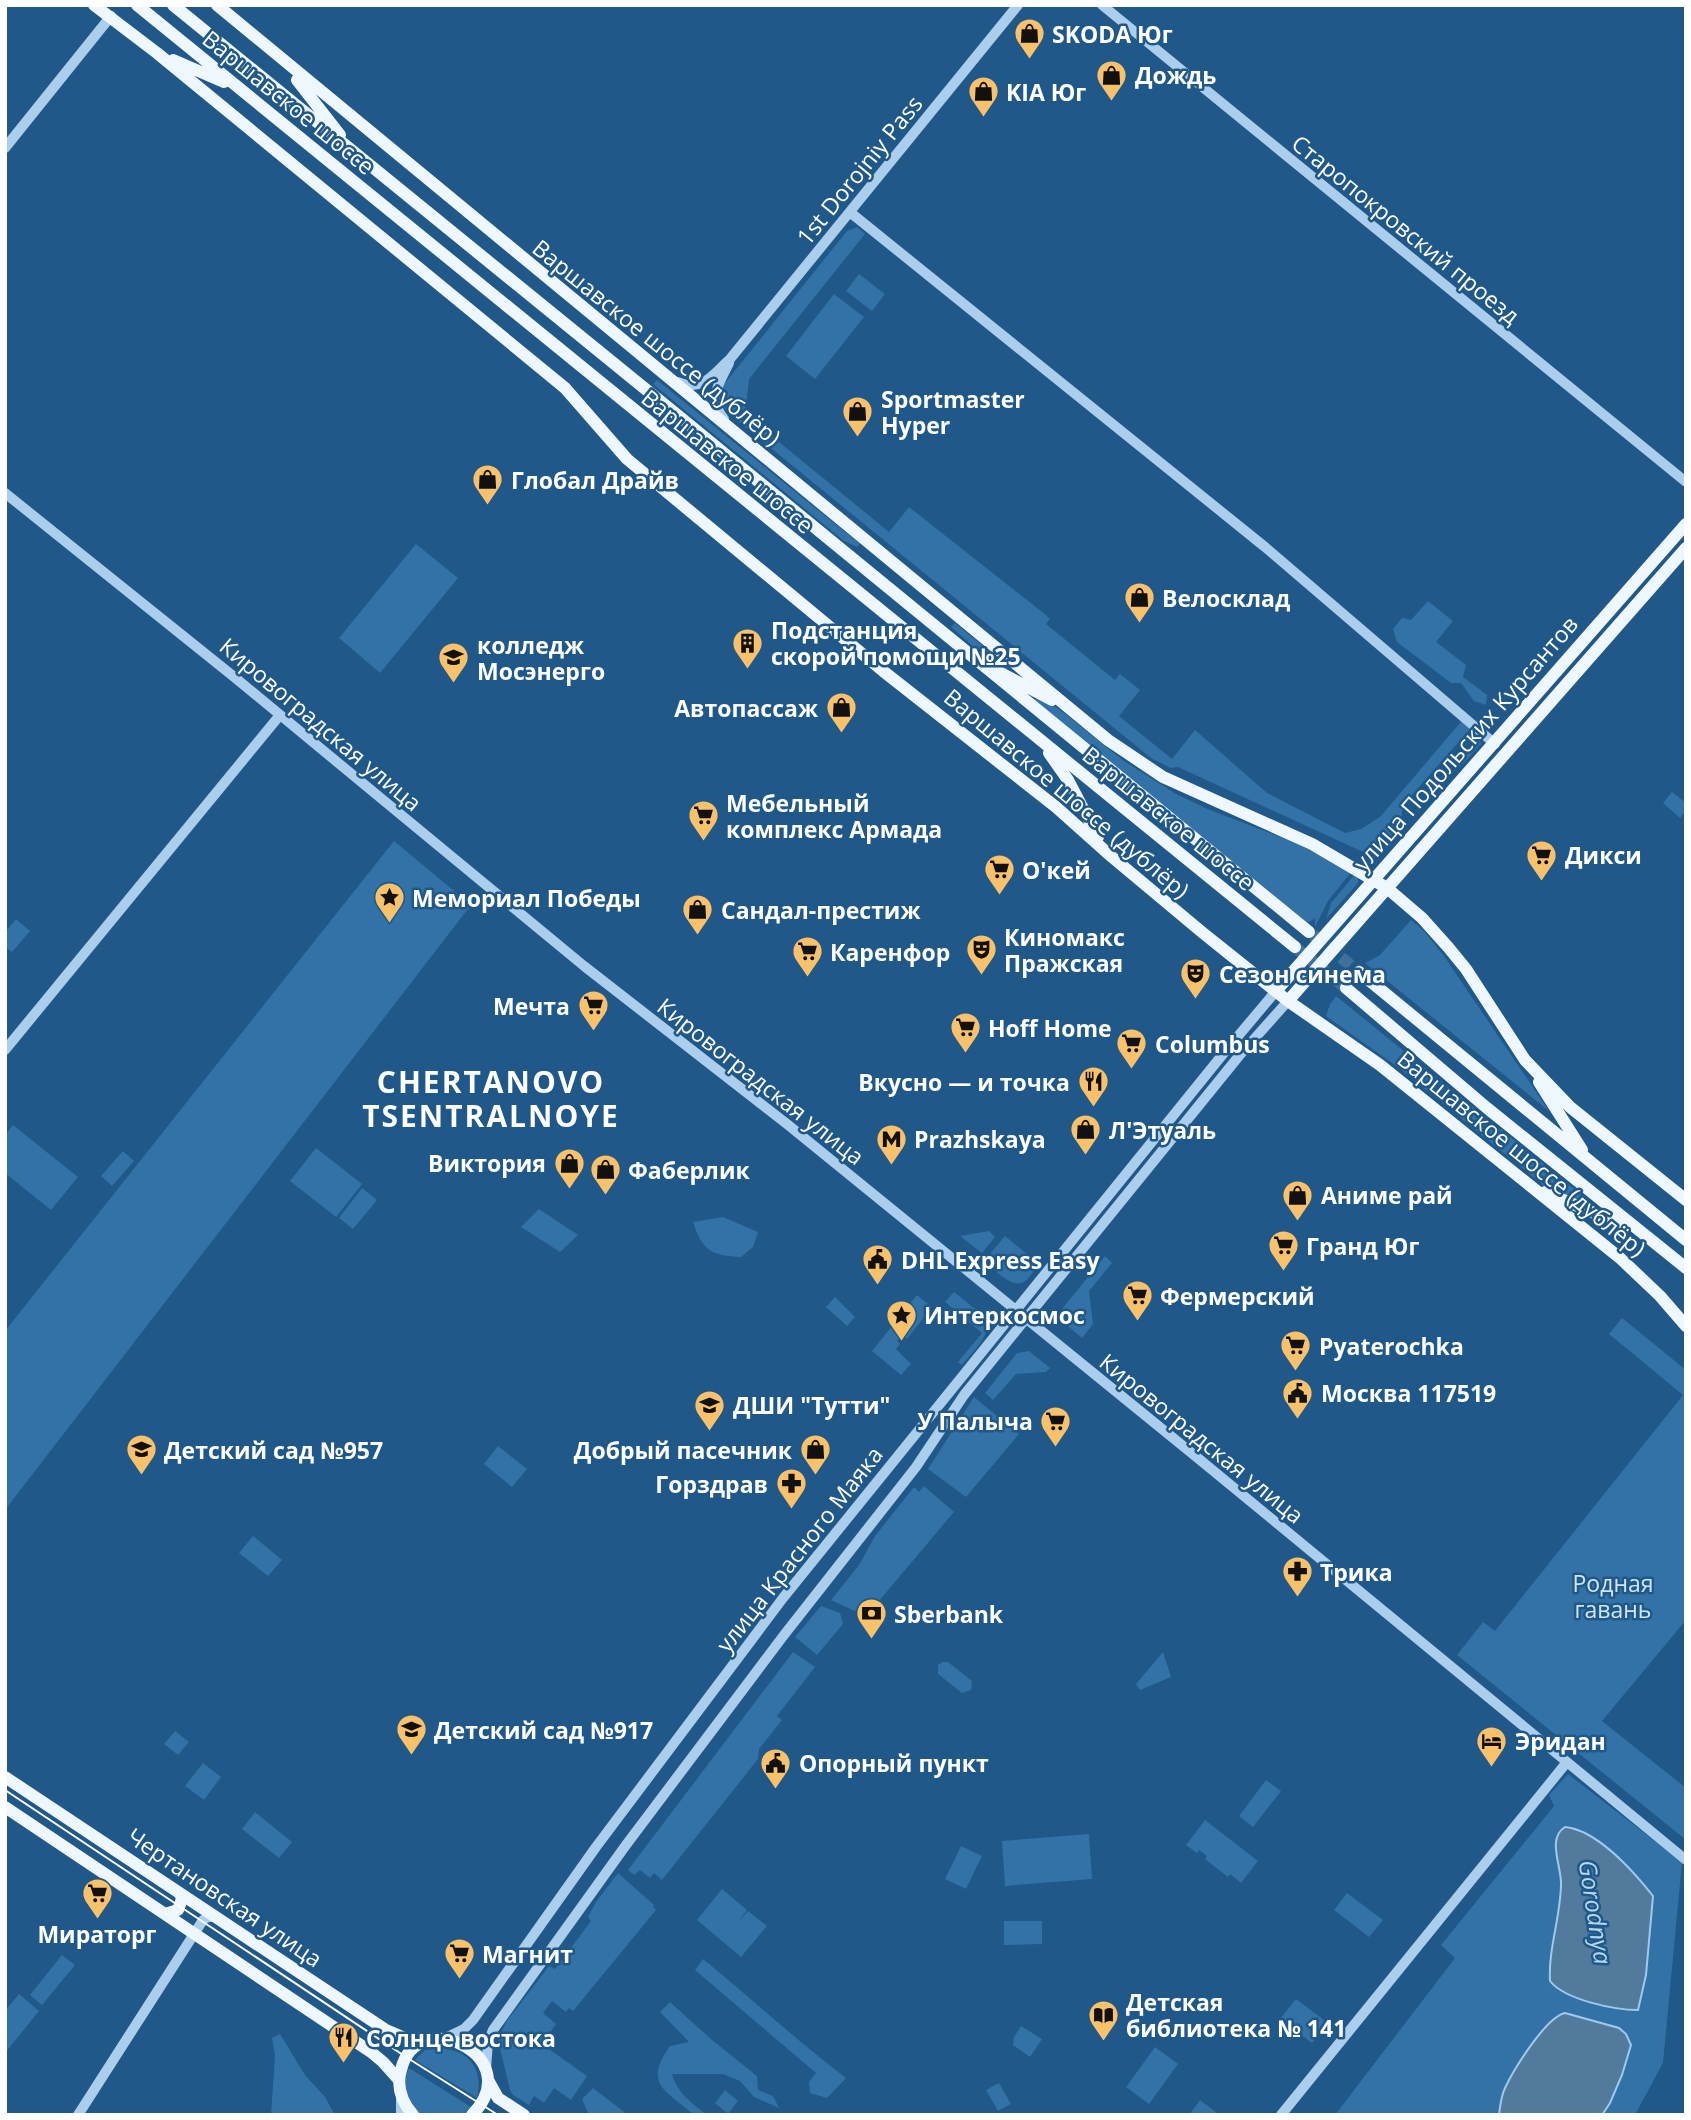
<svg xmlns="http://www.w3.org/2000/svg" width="1691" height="2120" viewBox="0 0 1691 2120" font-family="'Open Sans',sans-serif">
  <rect width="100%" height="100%" fill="#1f5889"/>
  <path fill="#3272a6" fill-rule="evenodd" d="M857,227L865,234L749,379L745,414L889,532L909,507L1046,615L1050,619L1046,624L1115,680L1120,674L1140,690L1119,716L1172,759L1195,730L1267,793L1345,833L1361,829L1380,817L1465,717L1472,727L1403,805L1400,832L1376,858L1178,767L1171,768L1151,758L728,413C719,402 719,395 725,383L847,231Z
    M859,274L885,294L872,311L846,291Z
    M834,294L864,317L815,379L786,356Z
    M657,380L860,544L857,547L844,541L653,384Z
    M416,544L458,578L380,673L339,638Z
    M1428,601L1453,621L1436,642L1466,665L1463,677L1487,695L1486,705L1474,701L1461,683H1451L1397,642L1393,629L1402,618L1411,620Z
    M955,623L1009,667L1007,669C986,661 968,641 951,627Z
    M1036,698L1059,709L1124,761L1176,794L1210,810L1291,841L1352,871L1328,901L1315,927V918L1308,923L1034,701Z
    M1477,733L1481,744L1465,762L1451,774L1464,758Z
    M1672,792L1686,803V811L1680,818L1663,803Z
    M394,841L471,905L5,1510V1331Z
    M1356,873L1358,876V883L1326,919L1331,903Z
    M16,919L30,931L12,952L5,947V932Z
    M1411,920L1424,931L1444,956L1549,1111L1365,963L1380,955Z
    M1336,996L1588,1200L1587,1203L1563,1196L1544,1186L1399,1068L1326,1016L1330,1004Z
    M13,1125L78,1177L51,1210L5,1173V1135Z
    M316,1148L362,1184L336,1217L290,1181Z
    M123,1151L134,1161L112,1186L101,1176Z
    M362,1188L377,1200L353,1229L339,1218Z
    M539,1209L578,1235L560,1252L521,1227Z
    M723,1217L758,1232L753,1247L741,1257C711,1256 702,1250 693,1222Z
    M989,1231L995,1237L982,1253L960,1236Z
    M1005,1236L1039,1264C1035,1269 1029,1279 1024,1282C1011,1289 993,1268 984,1261Z
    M1105,1256L1112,1263L1089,1291L1093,1324L1082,1338L1063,1322L1062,1309Z
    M954,1292L979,1312L982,1309C997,1331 976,1348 962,1365L958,1362L982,1333L945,1302Z
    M917,1295L932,1307L907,1339L902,1334L897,1341L900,1344L896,1349L911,1364L901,1375L872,1351Z
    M835,1297L855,1317L847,1326L826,1307Z
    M1622,1318L1686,1370V1620L1602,1721L1686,1788V1840L1457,1655L1483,1622L1495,1631L1683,1395L1609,1334Z
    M1029,1351L1050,1368L1046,1372L1016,1374L993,1400L985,1393L1017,1353Z
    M974,1397L1019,1434L966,1497L928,1469Z
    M498,1446L527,1469L512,1487L484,1464Z
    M924,1486L954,1512L873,1608L864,1600L855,1611L831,1600L859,1565L875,1536L914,1487L919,1492Z
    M253,1536L282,1560L268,1576L239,1553Z
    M821,1606L840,1613L843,1624L817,1655L795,1637Z
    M793,1652L815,1667L777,1716L782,1720L759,1749L758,1759L662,1880L654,1873L650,1878L640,1870L634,1875L628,1870Z
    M1163,1652L1171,1677L1140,1690L1136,1684Z
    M943,1662H948L972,1681L971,1690L962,1693L938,1674V1665Z
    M175,1731L189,1742L178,1755L164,1744Z
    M203,1763L221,1777L204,1800L185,1786Z
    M1568,1774L1682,1862L1663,2063L1635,2115H1602C1616,2094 1624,2070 1631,2045L1619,2028L1565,2013L1503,2090L1499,2115H1335L1455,1958L1441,1945L1554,1806L1549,1795ZM1565,1827C1597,1829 1634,1872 1653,1896L1651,1915L1621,2010L1577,1998L1551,1981C1548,1949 1561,1916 1561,1883C1561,1866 1548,1839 1565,1827Z
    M1266,1780L1281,1791L1253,1827L1239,1816Z
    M255,1812L292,1842L279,1858L242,1829Z
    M1205,1820L1258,1861L1241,1883L1230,1874L1228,1877L1205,1859L1207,1856L1199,1850L1197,1853L1186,1845Z
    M1089,1834L1092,1879L1005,1886L1002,1841Z
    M961,1846L982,1856L966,1889L945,1879Z
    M618,1873L654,1905L653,1907L656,1910L573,2011L569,2008L566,2012L552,2001L543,2013L556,2024L542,2044L587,2076L571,2100L554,2088L544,2103L534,2096L529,2105L513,2095L510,2090L498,2040L506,2022L549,1966L555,1969L591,1921L588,1917L596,1902Z
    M722,1889L747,1910L739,1921L748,1911L767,1926L741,1957L697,1920Z
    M1347,1893L1383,1920L1369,1937L1334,1910Z
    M1004,1921H1042V1944L1004,1945Z
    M62,1955L75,1965L42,2005L30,1995Z
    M703,1959C751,1998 796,2040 846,2078L827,2098L810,2093L809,2082L816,2073L695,1970Z
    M19,1994L39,2011L5,2053V2011Z
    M1296,1999L1328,2023L1312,2043L1280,2019Z
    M670,2002L712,2040L757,2076L758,2090L773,2096L779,2108L754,2097L740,2081L723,2074H672C677,2093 692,2103 707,2115H694C665,2090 643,2084 670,2046L689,2042L660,2012Z
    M1021,2026L1042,2039L1030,2057L1013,2045L1014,2037Z
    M280,2034L305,2075L325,2097L335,2115H271L275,2056L272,2038Z
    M1155,2047L1178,2064L1149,2104L1126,2087Z
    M440,2048C469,2050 484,2069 477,2098L415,2060L425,2050Z
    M409,2068L471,2107L463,2115H421C407,2102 401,2087 409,2068Z
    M999,2083L1011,2104L998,2111L986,2090Z
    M593,2088L628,2115H589L582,2099Z
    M725,2090L738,2101L728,2114L715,2103Z
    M1200,2100L1220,2115H1189Z"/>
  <path fill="#527a9c" stroke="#9dcaed" stroke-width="2" d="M1565,1827C1597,1830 1634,1872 1653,1896L1646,1975L1638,2010C1615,2010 1565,2000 1550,1981C1548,1949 1561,1916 1561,1883C1561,1865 1547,1838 1565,1827Z
    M1565,2013L1619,2028L1626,2034L1631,2045L1622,2075L1610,2103L1602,2115H1499C1500,2106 1501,2096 1505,2088C1514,2069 1546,2017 1565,2013Z"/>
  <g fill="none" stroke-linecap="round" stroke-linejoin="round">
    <path stroke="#41719b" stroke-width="12" stroke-dasharray="12 6" stroke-linecap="butt" d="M1313,935L1359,972
      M1295,947L1346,988"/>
    <path stroke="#aaceeb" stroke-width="10" d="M1102,5L1686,482
      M5,148L111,16
      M851,213L1265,547L1495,744
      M678,382C702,393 713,374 730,359L1018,5
      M724,419C707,398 719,384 729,363
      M5,493L233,676L584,966L787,1124L1199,1459L1686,1860
      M5,1050L280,715
      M443,2039L464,2029L473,2020L596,1847L783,1598L1223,1054L1276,991
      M486,2069L488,2042L493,2030L626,1845L784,1635L916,1467L964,1395L1239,1056L1288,1001
      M401,2096V2115
      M78,2115L203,1920L208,1917H217
      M1281,2115L1567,1762"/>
    <path stroke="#eef6fe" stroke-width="12" d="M94,5L157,53L565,388L627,459L883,671L1056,807L1112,857L1203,933L1288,1001L1380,1065L1620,1258L1660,1296L1686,1326
      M137,5L1295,947
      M173,5L681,418L1309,932
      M217,5L1108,740L1163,777L1312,844L1387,888L1422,918L1448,947L1466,969L1525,1060L1570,1107L1686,1200
      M173,60L224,82
      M297,80L340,135
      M997,671L1052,700
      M1049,753L1068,780L1098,837
      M1359,972L1686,1240
      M1346,988L1487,1108L1686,1268
      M1276,991L1686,524
      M1288,1001L1686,548
      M1539,1082L1582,1150
      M1545,1192L1624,1226
      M5,1777L386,2030L407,2039L425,2043
      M5,1807L371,2052L383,2062L399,2080
      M165,1914L178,1910L182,1899L180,1893
      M488,2080L498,2098L524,2115
      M413,2115C402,2102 396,2087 401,2070C417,2003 529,2057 472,2115"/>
    <path stroke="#fff" stroke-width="2" d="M5,1790L406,2057L498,2115"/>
  </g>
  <defs>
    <symbol id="shop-pin" viewBox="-11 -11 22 30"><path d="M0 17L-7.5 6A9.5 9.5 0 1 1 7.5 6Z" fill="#f9c16a" stroke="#1f5889"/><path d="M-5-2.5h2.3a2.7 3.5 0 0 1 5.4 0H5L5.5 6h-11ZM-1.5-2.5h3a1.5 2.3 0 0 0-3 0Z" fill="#111"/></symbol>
    <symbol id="building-pin" viewBox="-11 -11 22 30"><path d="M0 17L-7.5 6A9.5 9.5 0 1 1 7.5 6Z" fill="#f9c16a" stroke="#1f5889"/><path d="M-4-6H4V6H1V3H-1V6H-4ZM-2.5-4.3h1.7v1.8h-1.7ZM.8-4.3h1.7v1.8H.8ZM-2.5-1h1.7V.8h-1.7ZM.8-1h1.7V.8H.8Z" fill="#111"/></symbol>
    <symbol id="university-pin" viewBox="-11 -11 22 30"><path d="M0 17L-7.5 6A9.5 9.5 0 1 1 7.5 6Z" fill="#f9c16a" stroke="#1f5889"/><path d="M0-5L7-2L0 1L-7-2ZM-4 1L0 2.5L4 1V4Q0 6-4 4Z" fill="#111"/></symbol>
    <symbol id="supermarket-pin" viewBox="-11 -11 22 30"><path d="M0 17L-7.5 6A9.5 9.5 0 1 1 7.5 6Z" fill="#f9c16a" stroke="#1f5889"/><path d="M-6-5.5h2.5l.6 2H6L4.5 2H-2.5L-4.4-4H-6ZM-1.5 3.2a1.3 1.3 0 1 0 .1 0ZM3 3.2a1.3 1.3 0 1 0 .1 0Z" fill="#111"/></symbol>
    <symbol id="sight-pin" viewBox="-11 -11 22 30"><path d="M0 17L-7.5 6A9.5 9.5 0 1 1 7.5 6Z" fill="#f9c16a" stroke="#1f5889"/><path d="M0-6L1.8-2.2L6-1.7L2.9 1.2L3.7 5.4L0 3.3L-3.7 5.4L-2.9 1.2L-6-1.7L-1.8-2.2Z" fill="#111"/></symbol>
    <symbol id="theatre-pin" viewBox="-11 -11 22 30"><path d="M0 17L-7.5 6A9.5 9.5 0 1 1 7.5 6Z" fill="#f9c16a" stroke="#1f5889"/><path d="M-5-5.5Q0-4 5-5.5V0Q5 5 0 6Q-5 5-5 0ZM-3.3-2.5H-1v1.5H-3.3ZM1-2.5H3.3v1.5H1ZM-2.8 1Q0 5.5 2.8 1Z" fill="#111"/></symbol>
    <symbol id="restaurant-pin" viewBox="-11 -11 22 30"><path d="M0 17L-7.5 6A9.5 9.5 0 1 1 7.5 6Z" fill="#f9c16a" stroke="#1f5889"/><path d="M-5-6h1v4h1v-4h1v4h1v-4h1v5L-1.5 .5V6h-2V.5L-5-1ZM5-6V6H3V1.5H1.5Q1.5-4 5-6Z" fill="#111"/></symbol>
    <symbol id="metro-pin" viewBox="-11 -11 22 30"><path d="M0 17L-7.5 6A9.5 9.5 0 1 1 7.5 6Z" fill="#f9c16a" stroke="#1f5889"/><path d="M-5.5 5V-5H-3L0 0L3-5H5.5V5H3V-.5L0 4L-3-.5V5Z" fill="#111"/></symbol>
    <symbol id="civic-pin" viewBox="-11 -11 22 30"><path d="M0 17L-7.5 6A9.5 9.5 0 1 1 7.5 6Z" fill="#f9c16a" stroke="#1f5889"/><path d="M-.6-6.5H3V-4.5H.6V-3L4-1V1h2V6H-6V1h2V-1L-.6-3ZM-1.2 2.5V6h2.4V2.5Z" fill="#111"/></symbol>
    <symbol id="school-pin" viewBox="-11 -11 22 30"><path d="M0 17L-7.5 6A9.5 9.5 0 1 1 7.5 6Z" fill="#f9c16a" stroke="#1f5889"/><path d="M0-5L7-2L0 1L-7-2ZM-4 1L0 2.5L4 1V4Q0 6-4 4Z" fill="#111"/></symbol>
    <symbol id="pharmacy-pin" viewBox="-11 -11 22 30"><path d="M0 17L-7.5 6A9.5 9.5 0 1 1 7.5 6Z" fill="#f9c16a" stroke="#1f5889"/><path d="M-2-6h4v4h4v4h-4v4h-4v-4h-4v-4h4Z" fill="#111"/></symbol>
    <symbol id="bank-pin" viewBox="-11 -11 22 30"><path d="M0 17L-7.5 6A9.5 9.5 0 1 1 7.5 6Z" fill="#f9c16a" stroke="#1f5889"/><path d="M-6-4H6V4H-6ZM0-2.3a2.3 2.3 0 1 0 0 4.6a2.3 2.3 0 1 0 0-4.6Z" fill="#111"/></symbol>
    <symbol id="hotel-pin" viewBox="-11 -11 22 30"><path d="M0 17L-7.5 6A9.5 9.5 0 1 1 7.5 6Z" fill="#f9c16a" stroke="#1f5889"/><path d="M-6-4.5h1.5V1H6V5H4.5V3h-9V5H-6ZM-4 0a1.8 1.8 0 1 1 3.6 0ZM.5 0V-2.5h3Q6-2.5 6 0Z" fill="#111"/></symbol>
    <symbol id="library-pin" viewBox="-11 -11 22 30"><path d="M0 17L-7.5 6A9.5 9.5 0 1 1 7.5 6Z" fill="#f9c16a" stroke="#1f5889"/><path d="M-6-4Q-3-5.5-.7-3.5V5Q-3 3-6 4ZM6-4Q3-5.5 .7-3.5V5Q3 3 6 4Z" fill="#111"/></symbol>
  </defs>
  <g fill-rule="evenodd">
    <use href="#shop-pin" x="1012" y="16" width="35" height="47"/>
    <use href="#shop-pin" x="1094" y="58" width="35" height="47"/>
    <use href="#shop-pin" x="966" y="74" width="35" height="47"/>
    <use href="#shop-pin" x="840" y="394" width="35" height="47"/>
    <use href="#shop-pin" x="470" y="462" width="35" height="47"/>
    <use href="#shop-pin" x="1122" y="580" width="35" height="47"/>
    <use href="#building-pin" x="730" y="626" width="35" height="47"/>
    <use href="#university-pin" x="436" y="640" width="35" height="47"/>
    <use href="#shop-pin" x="824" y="690" width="35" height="47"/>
    <use href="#supermarket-pin" x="686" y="798" width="35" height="47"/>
    <use href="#supermarket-pin" x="1524" y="838" width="35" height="47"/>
    <use href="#supermarket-pin" x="982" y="852" width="35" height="47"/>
    <use href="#sight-pin" x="372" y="880" width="35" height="47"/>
    <use href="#shop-pin" x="680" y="892" width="35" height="47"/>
    <use href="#theatre-pin" x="964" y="932" width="35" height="47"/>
    <use href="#supermarket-pin" x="790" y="934" width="35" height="47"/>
    <use href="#theatre-pin" x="1178" y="956" width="35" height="47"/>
    <use href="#supermarket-pin" x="576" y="988" width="35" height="47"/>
    <use href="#supermarket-pin" x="948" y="1010" width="35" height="47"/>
    <use href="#supermarket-pin" x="1114" y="1026" width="35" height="47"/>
    <use href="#restaurant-pin" x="1076" y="1064" width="35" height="47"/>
    <use href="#shop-pin" x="1068" y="1112" width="35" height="47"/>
    <use href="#metro-pin" x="874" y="1122" width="35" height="47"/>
    <use href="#shop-pin" x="552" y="1146" width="35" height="47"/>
    <use href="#shop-pin" x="588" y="1152" width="35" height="47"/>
    <use href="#shop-pin" x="1280" y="1178" width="35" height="47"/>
    <use href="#supermarket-pin" x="1266" y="1228" width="35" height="47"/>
    <use href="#civic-pin" x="860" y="1242" width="35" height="47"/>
    <use href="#supermarket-pin" x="1120" y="1278" width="35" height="47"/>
    <use href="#sight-pin" x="884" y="1298" width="35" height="47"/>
    <use href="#supermarket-pin" x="1278" y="1328" width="35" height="47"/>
    <use href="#civic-pin" x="1280" y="1376" width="35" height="47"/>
    <use href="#school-pin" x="692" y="1388" width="35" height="47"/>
    <use href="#supermarket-pin" x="1038" y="1404" width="35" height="47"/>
    <use href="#school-pin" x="124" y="1432" width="35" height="47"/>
    <use href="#shop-pin" x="798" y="1432" width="35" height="47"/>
    <use href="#pharmacy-pin" x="774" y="1466" width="35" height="47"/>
    <use href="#pharmacy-pin" x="1280" y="1554" width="35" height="47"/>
    <use href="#bank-pin" x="854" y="1596" width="35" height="47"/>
    <use href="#school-pin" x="394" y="1712" width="35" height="47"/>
    <use href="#hotel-pin" x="1474" y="1724" width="35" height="47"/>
    <use href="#civic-pin" x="758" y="1746" width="35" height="47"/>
    <use href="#supermarket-pin" x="80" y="1876" width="35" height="47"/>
    <use href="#supermarket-pin" x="442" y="1936" width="35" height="47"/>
    <use href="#library-pin" x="1086" y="1998" width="35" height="47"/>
    <use href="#restaurant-pin" x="326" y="2020" width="35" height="47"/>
  </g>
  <g text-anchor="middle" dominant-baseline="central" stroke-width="5" stroke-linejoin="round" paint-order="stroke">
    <g font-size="23" font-weight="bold" fill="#fff" stroke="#1f5889" text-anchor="start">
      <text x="1052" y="34">SKODA Юг</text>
      <text x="1135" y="75">Дождь</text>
      <text x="1006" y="92">KIA Юг</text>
      <text x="881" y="399">Sportmaster<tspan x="881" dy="26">Hyper</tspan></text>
      <text x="511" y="480">Глобал Драйв</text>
      <text x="1162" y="598">Велосклад</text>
      <text x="771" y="630">Подстанция<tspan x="771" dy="26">скорой помощи №25</tspan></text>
      <text x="477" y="645">колледж<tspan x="477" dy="26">Мосэнерго</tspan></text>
      <text x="818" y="708" text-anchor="end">Автопассаж</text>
      <text x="726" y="803">Мебельный<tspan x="726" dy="26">комплекс Армада</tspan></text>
      <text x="1565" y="855">Дикси</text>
      <text x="1022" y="870">О'кей</text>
      <text x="412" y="898">Мемориал Победы</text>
      <text x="721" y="910">Сандал-престиж</text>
      <text x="1004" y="937">Киномакс<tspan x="1004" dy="26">Пражская</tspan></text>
      <text x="830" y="952">Каренфор</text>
      <text x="1219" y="974">Сезон синема</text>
      <text x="570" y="1006" text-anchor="end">Мечта</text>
      <text x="988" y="1028">Hoff Home</text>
      <text x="1155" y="1044">Columbus</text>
      <text x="1070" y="1082" text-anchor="end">Вкусно — и точка</text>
      <text x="1109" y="1130">Л'Этуаль</text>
      <text x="914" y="1139">Prazhskaya</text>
      <text x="546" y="1163" text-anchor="end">Виктория</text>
      <text x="628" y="1170">Фаберлик</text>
      <text x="1321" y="1195">Аниме рай</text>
      <text x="1306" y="1246">Гранд Юг</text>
      <text x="901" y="1260">DHL Express Easy</text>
      <text x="1160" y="1296">Фермерский</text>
      <text x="924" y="1315">Интеркосмос</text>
      <text x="1319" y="1346">Pyaterochka</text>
      <text x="1321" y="1393">Москва 117519</text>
      <text x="733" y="1405">ДШИ "Тутти"</text>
      <text x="1033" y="1421" text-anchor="end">У Палыча</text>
      <text x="164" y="1450">Детский сад №957</text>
      <text x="792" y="1450" text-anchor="end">Добрый пасечник</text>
      <text x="768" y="1484" text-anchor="end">Горздрав</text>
      <text x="1320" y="1572">Трика</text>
      <text x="894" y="1614">Sberbank</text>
      <text x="434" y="1730">Детский сад №917</text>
      <text x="1515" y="1741">Эридан</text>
      <text x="799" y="1763">Опорный пункт</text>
      <text x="97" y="1934" text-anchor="middle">Мираторг</text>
      <text x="482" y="1954">Магнит</text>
      <text x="1126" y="2002">Детская<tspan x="1126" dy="26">библиотека № 141</tspan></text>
      <text x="366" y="2038">Солнце востока</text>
    </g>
    <g font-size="23" fill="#fff" stroke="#1f5889">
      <text transform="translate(289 102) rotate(39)">Варшавское шоссе</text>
      <text transform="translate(859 170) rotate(-51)">1st Dorojniy Pass</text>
      <text transform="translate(1406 229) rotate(39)">Старопокровский проезд</text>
      <text transform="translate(657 342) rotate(39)">Варшавское шоссе (дублёр)</text>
      <text transform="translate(728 461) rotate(39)">Варшавское шоссе</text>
      <text transform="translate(321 724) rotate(40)">Кировоградская улица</text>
      <text transform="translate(1465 743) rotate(-49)">улица Подольских Курсантов</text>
      <text transform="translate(1067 793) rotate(40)">Варшавское шоссе (дублёр)</text>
      <text transform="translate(1169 818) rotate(39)">Варшавское шоссе</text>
      <text transform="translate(761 1081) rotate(38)">Кировоградская улица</text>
      <text transform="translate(1522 1153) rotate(39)">Варшавское шоссе (дублёр)</text>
      <text transform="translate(1202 1438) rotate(39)">Кировоградская улица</text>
      <text transform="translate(799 1549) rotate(-52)">улица Красного Маяка</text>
      <text transform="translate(225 1897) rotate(34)">Чертановская улица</text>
    </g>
    <g font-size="23" fill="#cfe6f8" stroke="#1f5889">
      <text x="1613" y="1583">Родная<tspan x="1613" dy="26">гавань</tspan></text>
    </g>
    <g font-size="24" font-style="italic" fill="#b6d7f2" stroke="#1f5889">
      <text transform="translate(1596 1912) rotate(81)">Gorodnya</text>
    </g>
    <g font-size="30" font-weight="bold" letter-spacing="2" fill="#fff" stroke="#1f5889">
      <text x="491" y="1081">CHERTANOVO<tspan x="491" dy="34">TSENTRALNOYE</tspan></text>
    </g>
  </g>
  <rect width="1691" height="2120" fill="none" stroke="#ffffff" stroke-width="14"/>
</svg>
